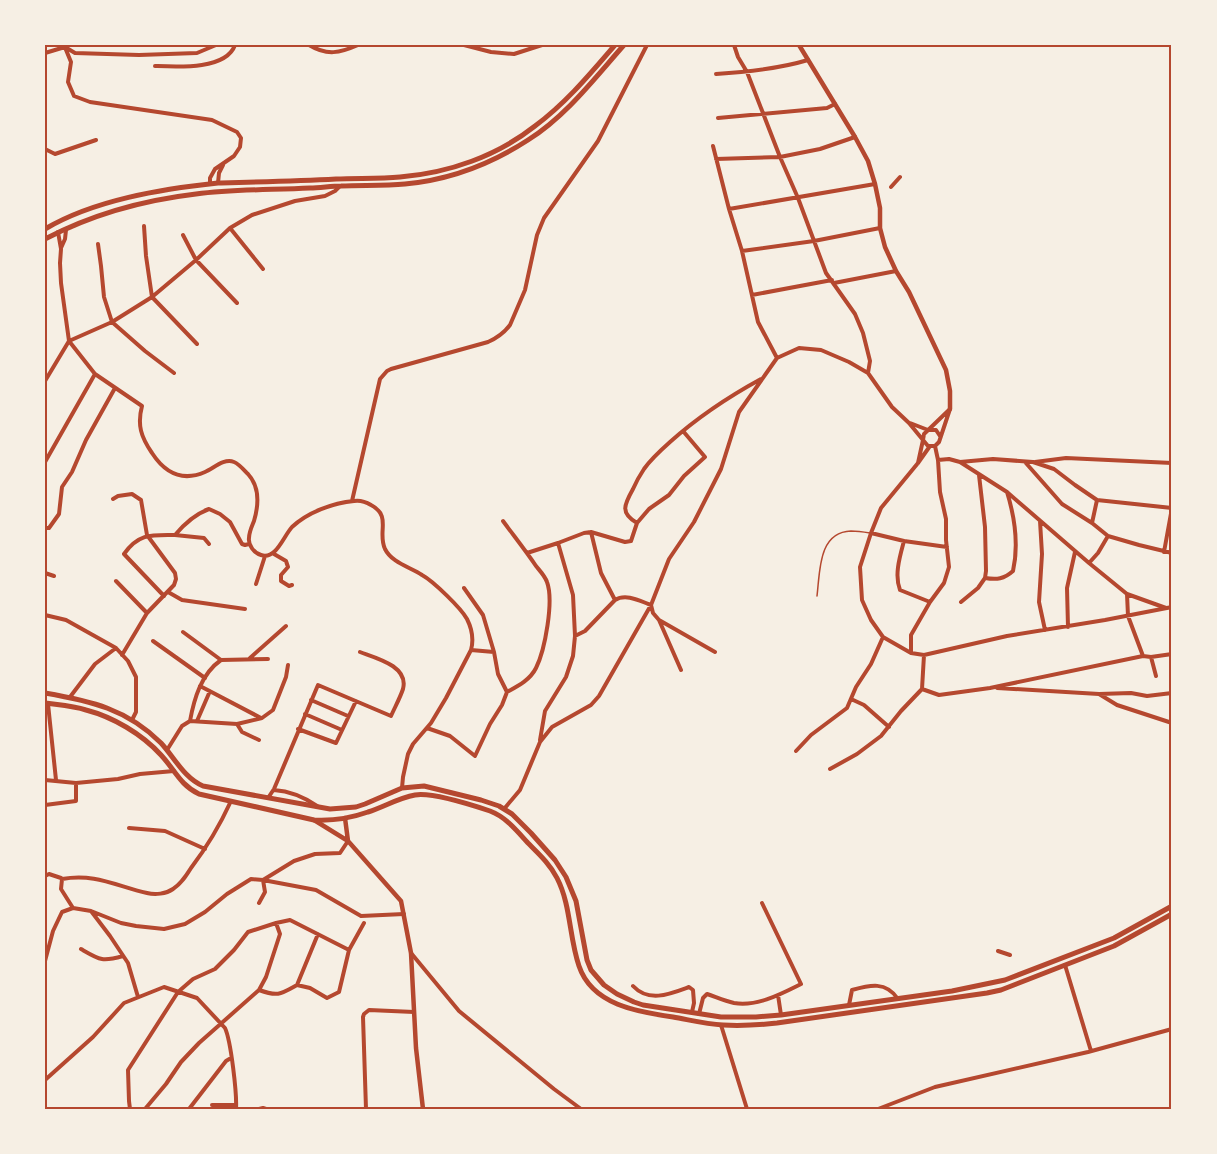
<svg xmlns="http://www.w3.org/2000/svg" width="1217" height="1154" viewBox="0 0 1217 1154" font-family="Roboto,sans-serif">
  <rect width="100%" height="100%" fill="#f6efe4"/>
  <g fill="none" stroke-linecap="round" stroke-linejoin="round">
    <path stroke="#b5482f" stroke-width="1.5" d="M817,596C820,572 818,532 851,531C857,531 864,532 870,533"/>
    <path stroke="#b5482f" stroke-width="4" d="M64,45L71,62L68,82L74,96L90,102L212,120L237,132L241,138L240,147L234,156L215,169L210,178V184
      M309,45C327,56 340,53 358,45
      M464,45L491,52L514,54L542,45
      M734,45L738,57L747,72L780,157L798,198L826,273L855,314L863,333L870,361L868,373
      M65,47L75,53L139,55L197,53L216,45
      M45,53L65,47L67,45
      M155,66C178,67 226,70 235,45
      M716,74C748,72 778,69 808,60
      M718,118L827,108L835,104
      M713,146L729,209L742,251L758,322L777,358
      M45,149L55,154L96,140
      M716,159L780,157L820,149L855,137
      M218,183L219,173L223,165
      M891,187L900,177
      M729,209L875,184
      M144,226L146,256L152,297L197,344
      M230,228L263,269
      M58,232L61,249L60,263L61,283L69,341L95,374L142,406C137,425 141,437 152,453C165,473 182,482 205,472C214,468 224,458 234,462C239,464 244,470 248,474C260,487 259,504 254,521C252,526 249,532 249,538C248,545 254,553 261,555C276,560 283,537 292,527C308,512 333,503 354,501C360,500 366,502 371,505C392,516 377,532 385,549C392,563 410,567 422,575C433,581 461,608 467,619C472,629 474,639 471,650L446,698L431,723L413,744L408,754L403,777L402,788
      M183,235L196,260L237,303
      M98,244L101,266L104,297L112,322L145,351L174,373
      M61,248L65,239L66,230
      M742,251L814,241L880,228
      M834,283L896,271
      M752,295L832,280
      M45,381L69,341L112,322L152,297L196,260L230,228L252,215L295,201L325,196L335,191L340,186
      M950,409L939,442L935,446H928L923,440L924,434Z
      M910,423L928,430H936L940,436
      M930,446L918,463L881,508L871,533L860,567L862,600L871,620L883,637L911,653L924,655L1007,636L1105,620L1172,607
      M938,460L949,459L960,462L1007,492L1089,563L1127,594L1166,608
      M45,462L95,374
      M960,462L993,459L1033,462L1054,469L1075,485L1097,500L1172,508
      M1025,462L1062,504L1092,523L1108,536L1139,545L1172,553
      M1035,462L1066,458L1172,463
      M113,499L118,496L132,494L141,500L147,535L175,573L176,579L174,585L147,613L122,655
      M352,501L380,379L387,371L391,369L488,342C497,338 504,333 510,325L525,290L537,235L544,218L598,141L647,45
      M503,521C514,536 526,551 536,566C540,571 545,576 547,582C554,601 545,650 536,668C530,680 518,686 507,692
      M1040,521L1042,554L1039,602L1045,630
      M637,523L649,509L669,495L684,476L705,457L683,431
      M1092,523L1097,500
      M45,528H49L59,514L62,487L72,472L86,440L115,388
      M591,532L601,573L615,600
      M871,533L904,541L947,547
      M175,535L204,538L209,544
      M904,541C900,556 894,575 900,590L930,602
      M1164,552L1172,508
      M527,553L558,543L584,533L591,532L625,542L631,541L637,523C620,513 624,505 633,489C636,482 640,475 644,469C651,459 661,450 670,442C698,417 728,397 761,379
      M274,554L286,561L288,567L281,575V581L289,586L292,585
      M1089,563L1098,553L1108,536
      M45,573L54,576
      M985,578C997,580 1004,579 1013,571C1019,544 1015,518 1007,492
      M116,581L147,613
      M256,584L265,556
      M464,588L483,615L494,652
      M168,592L182,600L245,609
      M1127,594L1128,616L1143,656
      M164,596L124,554C139,533 152,535 175,535C185,523 195,514 209,509L220,514L230,522L242,544L245,545L249,544
      M961,602L978,588L985,578L986,571L985,527L979,475
      M45,615L66,620L116,648L128,661L136,677V712L132,720
      M659,620L681,670
      M1068,627L1067,588L1075,552
      M183,632L221,660
      M575,636L585,631L615,600C626,593 640,601 651,605L653,613L659,620L715,652
      M153,641L205,678
      M911,653V635L930,602L944,583L949,567L946,540V519L940,492L938,460L935,446
      M1151,657L1156,676
      M250,658L286,626
      M200,686L261,718
      M997,688L1099,694L1117,705L1172,723
      M922,689L939,695L990,688L1143,656L1151,657L1172,654
      M1099,694L1131,693L1147,696L1172,693
      M70,697L95,664L116,648
      M851,699L864,705L889,727
      M311,700L348,716
      M48,704L56,780
      M305,714L342,730
      M190,721C194,699 201,674 221,660L268,659
      M197,721L210,691
      M237,724L242,732L259,740
      M427,728L450,736L475,756L490,724L502,705L507,692L498,674L494,652L471,650
      M298,729L336,743L356,701
      M540,740L545,711L566,677L573,656L575,636L573,595L558,543
      M167,750L182,726L190,721L237,724L262,718L273,710L286,677L288,665
      M796,751L811,735L847,708L856,687L871,664L883,637
      M830,769L857,754L881,736L901,711L922,689L924,655
      M45,780L76,783L118,779L140,774L174,771
      M274,790C289,791 304,797 317,806
      M268,798L274,789L318,685L391,716C395,707 400,698 403,689C409,666 376,658 360,652
      M231,801C220,825 207,847 191,868C186,876 181,884 173,889C166,894 155,895 147,893C116,886 95,873 62,879L61,889L73,908L91,911L121,923L136,926L164,929L185,924L205,912L227,894L251,879L263,880L316,890L361,916L404,914
      M45,805L76,801V783
      M504,809L520,790L540,742L552,727L591,705L599,696L651,605L669,559L694,522L721,469L739,412L777,358L799,348L821,350L849,362L868,373L892,407L909,423L923,440L918,463
      M129,828L165,831L205,849
      M45,876L49,874L61,878
      M259,903L265,892L263,880L294,861L315,854L340,853L348,841
      M91,911L110,936L128,963L138,997
      M81,949C100,960 102,962 123,956
      M349,950L364,923
      M998,951L1010,955
      M411,953L459,1011L554,1089L581,1109
      M45,961L53,931L62,912L73,908
      M1065,965L1091,1051
      M297,985L318,934
      M633,986C649,1003 670,994 689,987L693,990L694,1003L692,1012
      M778,995L781,1015
      M849,1005L852,990C870,985 886,981 898,999
      M699,1014L703,998L707,994C716,997 724,1001 734,1003C757,1007 781,994 801,984L762,903
      M721,1025L747,1109
      M45,1080L93,1037L124,1003L164,987L197,998L225,1028C231,1041 237,1094 236,1109
      M212,1105H236
      M130,1109L129,1101L128,1070L178,992L193,979L215,969L234,950L248,932L276,923L290,920L349,950L339,992L327,998L310,988L297,985C281,994 278,997 259,990
      M145,1109L166,1084L181,1062L199,1043L259,990L266,977L280,934L276,923
      M189,1109L226,1061L231,1058
      M259,1109L263,1108L266,1109
      M366,1109L363,1017L364,1014L369,1010L414,1012
      M878,1109L935,1087L1088,1052L1172,1029"/>
    <path stroke="#b5482f" stroke-width="4.5" d="M799,45L855,137L868,161L875,184L880,208V228L885,247L896,271L909,292L946,370L950,391V409
      M345,818L348,841
      M314,820L348,841L401,901L411,953L416,1048L423,1109"/>
    <path stroke="#b5482f" stroke-width="5" d="M45,229C94,200 161,189 218,183C257,182 297,181 336,179C358,178 379,179 400,177C449,173 497,156 535,126C566,103 590,74 615,45
      M45,239C91,215 145,200 196,194C234,189 272,190 310,188C320,188 331,186 341,186C362,185 384,186 405,184C448,180 491,164 528,140C566,116 594,79 624,45
      M45,693C91,701 127,709 161,743C174,757 184,778 203,786L330,809L356,807L365,804L402,788L424,786L481,800L499,806L512,814L531,833L555,860L566,877L576,901L587,960L591,970L604,985L617,994L634,1002L643,1005L721,1017H756L781,1015L952,991L1005,980L1114,938L1172,906
      M45,703C59,705 73,706 86,710C113,717 142,734 161,755C175,770 180,785 199,794L314,820C332,821 351,818 368,812C384,807 398,798 415,795C432,792 472,805 490,811C506,817 517,831 528,843C539,854 550,864 557,878C571,905 569,937 579,966C592,1005 638,1012 673,1017C690,1020 706,1024 723,1025C741,1026 759,1025 777,1023L987,993L1001,990L1114,946L1172,914"/>
  </g>
  <rect width="1217" height="1154" fill="none" stroke="#f6efe4" stroke-width="93"/>
  <rect x="46" y="46" width="1124" height="1062" fill="none" stroke="#b5482f" stroke-width="2"/>
</svg>
